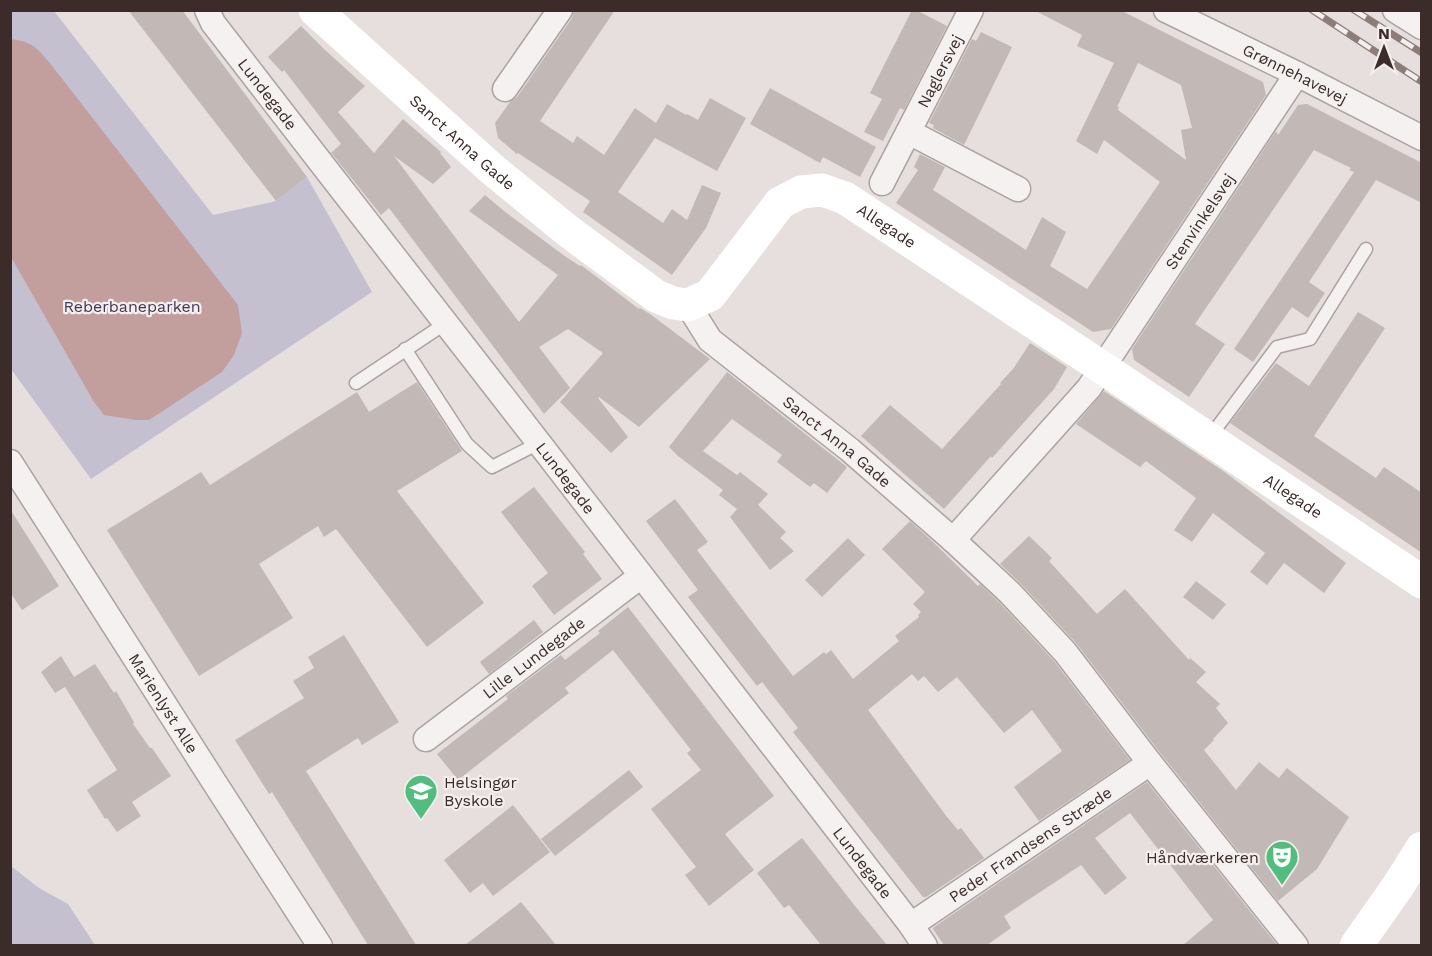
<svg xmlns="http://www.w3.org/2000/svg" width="1432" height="956" viewBox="0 0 1432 956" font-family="'Work Sans',sans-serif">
  <rect width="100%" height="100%" fill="#e6dfde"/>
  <path fill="#c4c0cf" d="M10,11H54L213,215L276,201L307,177L372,292L91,479L11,369Z
    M11,866L39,888L68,904L95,945H11Z"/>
  <path fill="#c29f9d" d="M10,39C33,42 35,46 49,62L238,305L242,333L234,355L222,372L149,420H136L104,415L94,402L11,257Z"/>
  <path fill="#c2b8b6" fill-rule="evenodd" d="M128,10H182L307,177L276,201Z
    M574,10H615L540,121L573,143L577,136L604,155L635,108L656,123L667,104L686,115L687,114L698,120L710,98L746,118L717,171L655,138L618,192L663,223L672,209L687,220L702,185L721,193L706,228L672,275L583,212L590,201L518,153L517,154L498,138L495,123L510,102L517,97L572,18Z
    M912,10H916L947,26L904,110L900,108L883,141L864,132L882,99L870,93Z
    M1034,10H1120L1263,82L1266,95L1111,329L1093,332L896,203L918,170L914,167L920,154L945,167L933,190L1026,250L1042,217L1066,232L1050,266L1087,289L1160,182L1104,140L1097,154L1076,141L1114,63L1077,46L1082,35ZM1138,63L1181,85L1192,128L1181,130L1186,160L1118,110L1119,107H1117Z
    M301,26L325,50L365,86L338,112L374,153L403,119L441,152L440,153L451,167L433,184L394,156L519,322L558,275L469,211L485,195L504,211L566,257L580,266L581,265L639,309L640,308L650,314L710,359L639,427L599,397L598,398L628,437L611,453L560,402L603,353L568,329L539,347L570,388L544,414L389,208L381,215L333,155L331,153L341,144L284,70L282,72L268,57Z
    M981,32L1012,47L964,145L933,128L934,125L929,123L972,39L976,41Z
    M770,88L876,147L860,177L823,157L820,163L750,124Z
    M1307,104L1422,163V203L1376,180L1309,282L1325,293L1308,318L1292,307L1253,362L1234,349L1354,172L1349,170L1351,168L1314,150L1195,324L1225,344L1189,397L1134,360L1132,349L1276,131L1278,135L1298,105Z
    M1358,312L1385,328L1314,436L1376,478L1384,467L1422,493V553L1230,423L1276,363L1309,386Z
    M1030,343L1067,367L1054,389L992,458L991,456L944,509L861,436L890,405L942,449L1001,384L1000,383L1013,369Z
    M727,372L847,467L827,493L814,483L810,487L777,462L782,455L732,419L703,451L737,475L740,472L768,494L758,505L786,532L780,538L794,551L770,570L730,517L737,509L719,495L723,490L678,456L669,447Z
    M417,382L462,451L397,491L484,603L427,647L336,529L324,537L318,526L259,564L293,618L199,676L107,530L201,472L210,485L357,392L369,412Z
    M1104,391L1226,473L1346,563L1324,593L1284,563L1267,585L1250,572L1265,553L1213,513L1192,542L1174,530L1196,498L1146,461L1140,467L1076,424Z
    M534,487L585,552L583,554L602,579L554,615L532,586L548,573L501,512Z
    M675,499L708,542L697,550L793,676L824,652L826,654L831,650L853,679L899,641L895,636L919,617L918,615L921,612L913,604L925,592L882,549L910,521L931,540L978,586L980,584L1000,603L1054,661L1130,760L1039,821L1014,787L1062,751L1032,710L1004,733L957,677L938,692L924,676L918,681L912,674L868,710L947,817L958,830L961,828L984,858L926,897H923L793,732L798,728L762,682L757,686L688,597L698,590L646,521Z
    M10,509L59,586L22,610L10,592Z
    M1029,536L1052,558L1049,561L1097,614L1125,589L1189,660L1190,658L1206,672L1196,682L1220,704L1216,708L1228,723L1213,739L1214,740L1204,750L1236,790L1259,762L1279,778L1287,768L1349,817L1317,869L1278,901L1161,754L1076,643L1020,583L1000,564Z
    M848,538L865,555L822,597L805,580Z
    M1196,581L1226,604L1213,620L1183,597Z
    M628,607L774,796L725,834L754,870L709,906L685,875L696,867L651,809L701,770L687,753L691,750L613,650L565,688L569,693L458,780L437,754L508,699L506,696L561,655L565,660L600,633L598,631Z
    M534,620L543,632L489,674L480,662Z
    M344,635L399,722L362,745L358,738L306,771L416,945H368L272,792L269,794L235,740L304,698L293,681L314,668L308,657Z
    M61,656L74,677L95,664L114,693L116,691L134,722L133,724L150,748H152L171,776L132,802L141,816L117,832L107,818L105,819L87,790L117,770L65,687L55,693L41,672Z
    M629,770L643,787L555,856L541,839Z
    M1147,782L1277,945H1183L1213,920L1130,813L1095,838L1127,878L1105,895L1081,865L1004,916L1011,928L987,945H944L933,929L934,927Z
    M513,805L550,852L493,896L483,883L470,893L444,860Z
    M802,838L855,906L887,945H821L789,905L784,908L757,873Z
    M521,902L556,945H465Z"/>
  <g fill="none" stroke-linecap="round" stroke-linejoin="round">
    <defs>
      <path id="service" d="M405,349L467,444L492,467L539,443
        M356,383L446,323
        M1209,438L1277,347L1310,339L1366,249"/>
      <g id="minor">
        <path id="s1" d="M207,10L213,23L322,164L539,443L911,925L925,946"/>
        <path id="s2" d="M1166,10L1297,74L1422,138"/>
        <path d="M1395,10L1422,27"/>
        <path d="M505,89L560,10"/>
        <path d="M909,132L1018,189"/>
        <path id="s3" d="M882,183L971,10"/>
        <path id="s4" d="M688,305L710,340L850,450L953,540L1010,593L1065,652L1150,763L1296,946"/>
        <path id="s5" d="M10,462L216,785L320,946"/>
        <path id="s6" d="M953,540L1089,388L1297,74"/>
        <path id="s7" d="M426,739L641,576"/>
        <path id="s8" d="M911,925L1150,763"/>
      </g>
    </defs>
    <use href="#service" stroke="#aca2a0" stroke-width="15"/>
    <use href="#minor" stroke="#aca2a0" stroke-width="27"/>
    <use href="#service" stroke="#f5f1f0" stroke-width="12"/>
    <use href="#minor" stroke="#f5f1f0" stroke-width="24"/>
    <g stroke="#fff" stroke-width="33">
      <path id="s9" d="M315,10L493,170L568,231L656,296L673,303L688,305L710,295L780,203L801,192L822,190L845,198L1103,368L1422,582"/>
      <path d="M1356,946L1398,886L1422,848"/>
    </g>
    <defs>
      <path id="rail" d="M1312,10L1422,82
        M1354,10L1422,53"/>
    </defs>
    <use href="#rail" stroke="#8d7d79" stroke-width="7"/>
    <use href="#rail" stroke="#f4eeed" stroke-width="4.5" stroke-dasharray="14" stroke-linecap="butt"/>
  </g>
  <defs>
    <symbol id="school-pin" viewBox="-11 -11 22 30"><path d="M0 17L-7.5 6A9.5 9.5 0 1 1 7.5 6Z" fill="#50be7c" stroke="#f4eeed"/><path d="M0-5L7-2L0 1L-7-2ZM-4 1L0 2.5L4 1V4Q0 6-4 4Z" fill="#fff"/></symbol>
    <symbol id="theatre-pin" viewBox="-11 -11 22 30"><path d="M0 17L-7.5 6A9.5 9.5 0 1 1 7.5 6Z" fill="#50be7c" stroke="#f4eeed"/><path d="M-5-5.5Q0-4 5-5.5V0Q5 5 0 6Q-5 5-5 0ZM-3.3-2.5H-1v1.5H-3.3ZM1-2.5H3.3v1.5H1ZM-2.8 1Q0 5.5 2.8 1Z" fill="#fff"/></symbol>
  </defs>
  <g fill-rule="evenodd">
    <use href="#school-pin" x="402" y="772" width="38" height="52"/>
    <use href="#theatre-pin" x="1263" y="838" width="38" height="52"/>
  </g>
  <g text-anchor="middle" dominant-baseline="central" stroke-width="4.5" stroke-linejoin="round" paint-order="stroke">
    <g font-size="16" fill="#3b2c29" stroke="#f4eeed">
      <text stroke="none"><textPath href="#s3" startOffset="126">Naglersvej</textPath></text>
      <text stroke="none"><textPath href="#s2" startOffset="144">Grønnehavevej</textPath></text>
      <text stroke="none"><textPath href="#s1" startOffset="104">Lundegade</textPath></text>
      <text stroke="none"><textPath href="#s9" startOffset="198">Sanct Anna Gade</textPath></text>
      <text stroke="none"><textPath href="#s6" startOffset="404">Stenvinkelsvej</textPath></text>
      <text stroke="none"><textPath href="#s9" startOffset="738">Allegade</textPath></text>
      <text stroke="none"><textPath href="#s4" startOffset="204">Sanct Anna Gade</textPath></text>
      <text stroke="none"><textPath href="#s1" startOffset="590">Lundegade</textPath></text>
      <text stroke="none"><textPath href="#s9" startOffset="1226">Allegade</textPath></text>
      <text stroke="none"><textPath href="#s7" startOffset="135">Lille Lundegade</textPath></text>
      <text stroke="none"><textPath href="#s5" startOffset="286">Marienlyst Alle</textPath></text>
      <text stroke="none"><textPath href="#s8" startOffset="144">Peder Frandsens Stræde</textPath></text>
      <text stroke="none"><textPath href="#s1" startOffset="1076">Lundegade</textPath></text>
    </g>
    <g font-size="16" fill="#423855" stroke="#f4eeed">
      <text x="132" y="306">Reberbaneparken</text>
    </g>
    <g font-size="16" fill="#3b2c29" stroke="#f4eeed" text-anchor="start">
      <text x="444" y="782">Helsingør<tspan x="444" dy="18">Byskole</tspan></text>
      <text x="1259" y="857" text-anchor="end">Håndværkeren</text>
    </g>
  </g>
  <rect width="1432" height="956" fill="none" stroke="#3b2c29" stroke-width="24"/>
  <g transform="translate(1384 48)" stroke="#f4eeed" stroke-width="4.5" paint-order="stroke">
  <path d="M0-4.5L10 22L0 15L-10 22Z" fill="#3b2c29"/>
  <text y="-9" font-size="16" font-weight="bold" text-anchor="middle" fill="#3b2c29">N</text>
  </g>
</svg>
